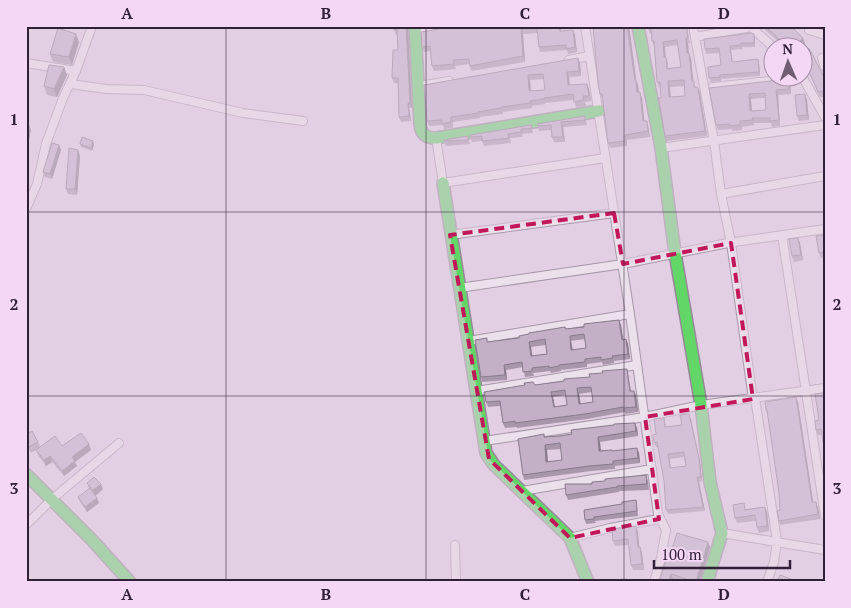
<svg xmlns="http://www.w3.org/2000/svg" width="851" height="608" viewBox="0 0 851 608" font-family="'PT Serif',serif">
  <rect width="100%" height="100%" fill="#e3cfe4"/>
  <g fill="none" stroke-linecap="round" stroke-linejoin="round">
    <defs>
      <path id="street" d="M585,26L630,314L658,514L666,530L661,558L654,582
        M693,26L714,141L721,194L731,243L753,399
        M750,26L774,48
        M809,30L825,35
        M416,33L457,26
        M695,37L751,27
        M822,58L825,67
        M569,60L589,56
        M26,63L76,71
        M803,78L825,117
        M71,84L106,89L144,90L243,113L303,121
        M419,86L449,81
        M713,87L798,78
        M436,138L443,183L605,158
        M661,148L825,125
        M721,194L825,176
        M26,209L37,184L46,144L63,98L76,71L92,26
        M450,235L614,213
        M782,235L825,516
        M459,288L623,264L728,243L825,229
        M468,341L630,314
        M476,391L637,365
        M755,398L777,541L774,562L767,582
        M484,441L645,417L701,405L825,388
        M522,491L652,469
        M26,525L51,500L119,443
        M722,533L825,550
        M570,538L610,528L659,519
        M455,545L456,582"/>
      <path id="fast" d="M415,26L420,124C421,134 426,138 436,138L599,111
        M638,26L661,148L675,253L701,405L710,482L722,533L707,582
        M443,183L486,453L494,465L570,538L588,582
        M26,474L92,540L130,582"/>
    </defs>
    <use href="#street" stroke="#a798a9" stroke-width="10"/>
    <use href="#fast" stroke="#978899" stroke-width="14"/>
    <use href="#street" stroke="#ece0ec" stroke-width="8"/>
    <use href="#fast" stroke="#63d668" stroke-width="11"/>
  </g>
  <path fill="#a897ab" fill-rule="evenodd" d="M408,26L412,108H409L411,121L401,122L399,117L398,83H394L392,78L398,50L397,35H396L394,30Z
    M456,26H561V31L573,30L575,35L577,52L568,54L567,50L540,52L539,47L537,33L523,34L525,62L471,71L469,64L455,66L456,69L434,71L432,66L430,51L424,52L422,47Z
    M592,26H629L636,80L638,85L639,92L642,98L644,121H647L648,126L650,137L627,140V146L610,148L608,143L603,100L600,94L594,32Z
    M687,26L690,43H688L689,53L691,58L693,81L695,87H697L700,93L707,136L667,141L665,136L660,87H659L657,82L654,46L652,41L651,33L650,34L648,28ZM678,45L681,67L668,68V62L665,57V47ZM685,86V96L671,97L670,87Z
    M761,26H791L805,43L804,45L825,79V97H820L804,62V48H788L784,44L782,45Z
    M755,38V47H742L743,49L731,50L733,62L759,63L760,76L721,79V81L711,82L709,78L721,65L720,53L706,54L705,49Z
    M79,42L72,65L53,62L50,54Z
    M580,63L581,76L569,77L570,85L587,84L589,89L591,101L585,102L586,106L576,107L574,100L545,103V104L532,106V108L503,112V114L480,117V118L453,122V128L444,129L443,125L429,126L427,121L424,85ZM544,79L545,90L531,91L530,80Z
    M64,67L67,75L57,97L47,95L44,86Z
    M790,84L791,94L778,95L780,126L772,127L771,123H754V125L742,127V130L732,131V129L718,130L716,125L709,88ZM765,98L766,110L752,111L751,99Z
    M807,100L809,120L799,121L797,116Z
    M585,116L587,125L563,127L565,142H554L552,137L551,130L539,131L538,126Z
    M531,125L533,133L522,134L523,137L510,138L511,143L484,146L482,141L472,142L470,137Z
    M469,140L470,144L446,146L444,141Z
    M93,141L94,144L92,151L81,147L80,144Z
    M59,145L61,150L52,179L45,177L43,172Z
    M78,150L80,156L77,195L68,194L66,189Z
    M825,235V258H821L819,253Z
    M798,238L800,243L803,260L794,262L792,256Z
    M621,325L623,340L626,339L628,344L630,359L614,361V363L603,365L602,362L587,364V367L561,370V371L551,373L550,371L533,373L534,376L525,377L523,367L506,370L507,380L482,382L481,377L488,342L519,338L566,329ZM585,339L586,348L573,350L571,341ZM546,345L547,354L532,356L531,347Z
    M627,369L628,374L631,391H634L636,396L638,412L625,414V412L587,419L517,428V427L505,428L503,423L500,406L488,407L486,402L535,385L590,377ZM592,392L593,402L581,404L579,394ZM566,395L567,405L555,407L553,397Z
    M798,402L813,502H816L818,507L820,519L780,525L779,521L780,510L779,493L768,415L766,410Z
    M664,418L666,427L682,425L691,418L700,462L702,481L699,482L705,511L668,514L666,510L664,481L658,447H656L654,443L656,434ZM684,457L686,466L671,468L670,459Z
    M819,420L821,435H818L816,430Z
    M637,428L638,436L600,442L601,450L639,453L640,463L615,466V469L591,471L524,480L523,475L544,434L545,437ZM561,449L562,460L548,462L547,450Z
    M26,434L38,442L40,447L62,446L91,450L75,462L77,466L64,476L52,462L46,466L38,455L36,450L31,453L26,443Z
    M646,475L648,481L649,490L619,491V492L568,500L566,495L592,484Z
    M87,483L103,489L95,496L99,503L87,512L80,502L78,497L89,489Z
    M636,500L637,505L638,516L595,521L596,523L586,524L585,520L622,504Z
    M765,507L767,512L769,531L759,533L757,527L756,521L737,523L735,518L746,509Z
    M638,532L639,547H640L642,553L644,570H633L631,565L629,545L615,546L613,541Z
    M708,542L710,547L700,582H681L673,579L672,582H659L672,549Z"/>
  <path fill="#887b8b" d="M406,26H408L412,108L410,103Z
    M627,26H629L637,85L635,80Z
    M521,29L523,34L525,62L523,56Z
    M573,30L575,35L577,52L575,47Z
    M76,34L79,42L72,65L69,57Z
    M754,34L755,38V47L754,43Z
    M686,38L688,43L689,58L687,53Z
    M782,38L784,44L782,45L780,40Z
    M803,38L805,43L802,46L800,41Z
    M663,42L665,47L666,62L664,57Z
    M689,53L691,58L694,86L692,81Z
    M578,58L580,63L581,76L579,71Z
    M758,59L759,63L760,76L759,72Z
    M64,67L67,75L57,97L54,89Z
    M567,72L569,77L570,91L568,85Z
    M528,75L530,80L531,96L529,91Z
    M788,79L790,84L791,94L789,89Z
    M636,80L638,85L639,98L637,92Z
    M668,81L670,87L671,102L669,97Z
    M587,84L589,89L591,101L589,96Z
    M698,88L700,93L707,136L705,131Z
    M776,90L778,95L780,126L779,120Z
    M640,92L642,98L645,126L643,121Z
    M749,94L751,99L752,116L750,111Z
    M805,94L807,100L809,120L807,115Z
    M408,103L409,108L411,121L409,116Z
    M647,121L648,126L650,137L648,131Z
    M561,122L563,127L565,142L563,137Z
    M29,125L31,130L28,147L26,141Z
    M93,141L94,144L92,151L91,148Z
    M59,145L61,150L52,179L50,174Z
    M78,150L80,156L77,195L75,189Z
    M798,238L800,243L803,260L801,255Z
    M619,320L621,325L624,345L622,340Z
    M570,336L571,341L573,355L571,350Z
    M626,339L628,344L630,359L628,354Z
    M529,342L531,347L533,361L531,356Z
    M504,365L506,370L507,380L505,375Z
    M577,388L579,394L581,410L579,404Z
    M634,391L636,396L638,412L636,407Z
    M551,392L553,397L556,413L554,407Z
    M796,397L798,402L814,507L812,502Z
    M689,414L700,462L702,481L701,477Z
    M635,423L637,428L638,436L636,431Z
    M598,437L600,442L601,456L599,451Z
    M89,444L91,450L75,462L77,466L64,476L62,471L72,457Z
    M545,445L547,450L548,467L546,462Z
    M637,448L639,453L640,463L638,458Z
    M50,456L52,462L46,466L44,460Z
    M697,477L699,482L705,511L703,507Z
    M101,484L103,489L95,496L93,490Z
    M97,498L99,503L87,512L85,507Z
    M816,502L818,507L820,519L818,514Z
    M765,507L767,512L769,531L767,526Z
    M636,526L638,532L640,553L638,547Z
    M708,542L710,547L700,582H696Z
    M640,547L642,553L644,570L642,564Z
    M671,574L673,579L672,582H668Z"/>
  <path fill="#c3b0c7" stroke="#887b8b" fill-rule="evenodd" d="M394,26H406L410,103H408L409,116L399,117L398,78H392L393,50H398L397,29L394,30Z
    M456,26H559L560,31L573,30L575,47L566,49V45L539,47L537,28L521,29L523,56L470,66L469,59L453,60L454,64L432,66L430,46L422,47L421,32Z
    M593,26H627L635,80H636L637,92H640L643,121H647L648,131L625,135V141L608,143L602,94H600L598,83Z
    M648,26H686L688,38H686L687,53H689L692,81H694V87H697L698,88L705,131L665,136L659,100L658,98H661L660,82H657L654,41H652L651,28H648ZM677,40L681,67L667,69L666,57H664L663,42ZM684,80L685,96L669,97L668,81Z
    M765,26H791L803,38L800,41L810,50L825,79V96L822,91L818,92L804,60V48H791L782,38L780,40Z
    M58,28L76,34L69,57L50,54Z
    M752,33L754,34V43H741V45L730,46L732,62L758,59L759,72L720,75V77L709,78L708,67L721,65L719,48L705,49L704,39Z
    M578,58L579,71L567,72L568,85L587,84L589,96H583L584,100L574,102L573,94L544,98V99L530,101L531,103L501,107V108L478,112V113L451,117V122L442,124V120L427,121L424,85ZM543,74L545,90L529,91L528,75Z
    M49,65L64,67L54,89L44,86Z
    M788,79L789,89L776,90L779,120L770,121V118H752L753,120L740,121V125L730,126V124L716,125L709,88ZM765,93L766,110L750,111L749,94Z
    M805,94L807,115L797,116L795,95Z
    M585,116V120L561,122L563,137H552L551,125L538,126L537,124Z
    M26,125H29L26,141Z
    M531,125L532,128L521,129V132L508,134L509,138L482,141V136L470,137V135Z
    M468,136V140L444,141V140Z
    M82,137L93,141L91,148L80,144Z
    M52,143L59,145L50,174L43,172Z
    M69,148L78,150L75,189H66Z
    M825,235V252L819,253L816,236Z
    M798,238L801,255L792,256L789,239Z
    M619,320L622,340L626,339L628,354L612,356L613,358L601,360V357L585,359V362L559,365V366L549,368V366L532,368V371L523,372L522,362L504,365L505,375L481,377L475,340L487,338V342L519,338V336L529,334V333L565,327L566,329L584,327V324ZM584,334L586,348L571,350L570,336ZM545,339L547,354L531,356L529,342Z
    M627,369L630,391H634L636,407L623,408V407L585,414L515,423V421L503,423L500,401L486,402L484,392L525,385L524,383L533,382L535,385L564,381V379L590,377L589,374L603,373L602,371ZM591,387L593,402L579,404L577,388ZM565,390L567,405L554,407L551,392Z
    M825,393V455L821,429L816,430L815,421L819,420L815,394Z
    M796,397L812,502H816L818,514L779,521L777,511L780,510L779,493L767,410H766L765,402Z
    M689,414L699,458L701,477H697L703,507L666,510L664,481L657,442L654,443L653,435L656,434L654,419L664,418L665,427L682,425L680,415ZM684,452L686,466L670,468L668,454Z
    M635,423L636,431L598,437L599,451L612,450V451L637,448L638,458L613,461V464L589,466L523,475L518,439L544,434V437L560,436L572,434L571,430L614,425V424ZM560,443L562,460L546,462L545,445Z
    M32,431L38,442L29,447L26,441V434Z
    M81,433L89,444L72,457L75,461L62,471L50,456L44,460L36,450L55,436L62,446Z
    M646,475L647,484L617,486V487L566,495L565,484H592V482L605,481V479Z
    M94,477L101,484L93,490L87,483Z
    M90,488L97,498L85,507L78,497Z
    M636,500L637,511L594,517V519L585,520L584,510L622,504V502Z
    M744,503L745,510L765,507L767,526L757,527L755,515L735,518L733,505Z
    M636,526L638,547H640L642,564L631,565L628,539L613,541L612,529Z
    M677,533L708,542L696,582H686L687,579L671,574L668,582H659L670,548L672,549Z
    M780,575L799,582H777Z"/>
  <path d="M0 0H851V608H0ZM614,213L623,264L731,243L753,399L645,417L659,519L570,538L489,459L450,235Z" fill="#e3cfe4" fill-opacity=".55" fill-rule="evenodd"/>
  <path fill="none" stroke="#c2185b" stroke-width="4" stroke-dasharray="10 6" stroke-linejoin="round" d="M614,213L623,264L731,243L753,399L645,417L659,519L570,538L489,459L450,235Z"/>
  <path fill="none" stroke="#322038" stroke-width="1" stroke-opacity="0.55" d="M226,26V582M426,26V582M624,26V582M26,212H825M26,396H825"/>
  <rect width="851" height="608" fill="none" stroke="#f3d7f4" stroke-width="55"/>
  <g transform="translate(788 62) rotate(358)"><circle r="24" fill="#f3d7f4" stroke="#a68ea9"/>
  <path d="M0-4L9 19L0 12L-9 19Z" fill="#705d74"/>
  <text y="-8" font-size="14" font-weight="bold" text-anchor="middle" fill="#322038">N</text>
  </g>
  <path d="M654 560v8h136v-8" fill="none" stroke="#322038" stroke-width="2.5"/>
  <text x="661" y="560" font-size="15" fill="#322038" stroke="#f3d7f4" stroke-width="4" paint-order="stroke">100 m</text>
  <rect x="28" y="28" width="796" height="552" fill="none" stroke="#322038" stroke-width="2"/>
  <g font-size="16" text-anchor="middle" font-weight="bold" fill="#322038">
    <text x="127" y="19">A</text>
    <text x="326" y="19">B</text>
    <text x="525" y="19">C</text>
    <text x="724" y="19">D</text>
    <text x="14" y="125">1</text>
    <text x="837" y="125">1</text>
    <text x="14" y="310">2</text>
    <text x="837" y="310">2</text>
    <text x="14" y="494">3</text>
    <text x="837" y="494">3</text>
    <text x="127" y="600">A</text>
    <text x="326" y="600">B</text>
    <text x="525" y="600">C</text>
    <text x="724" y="600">D</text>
  </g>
</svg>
